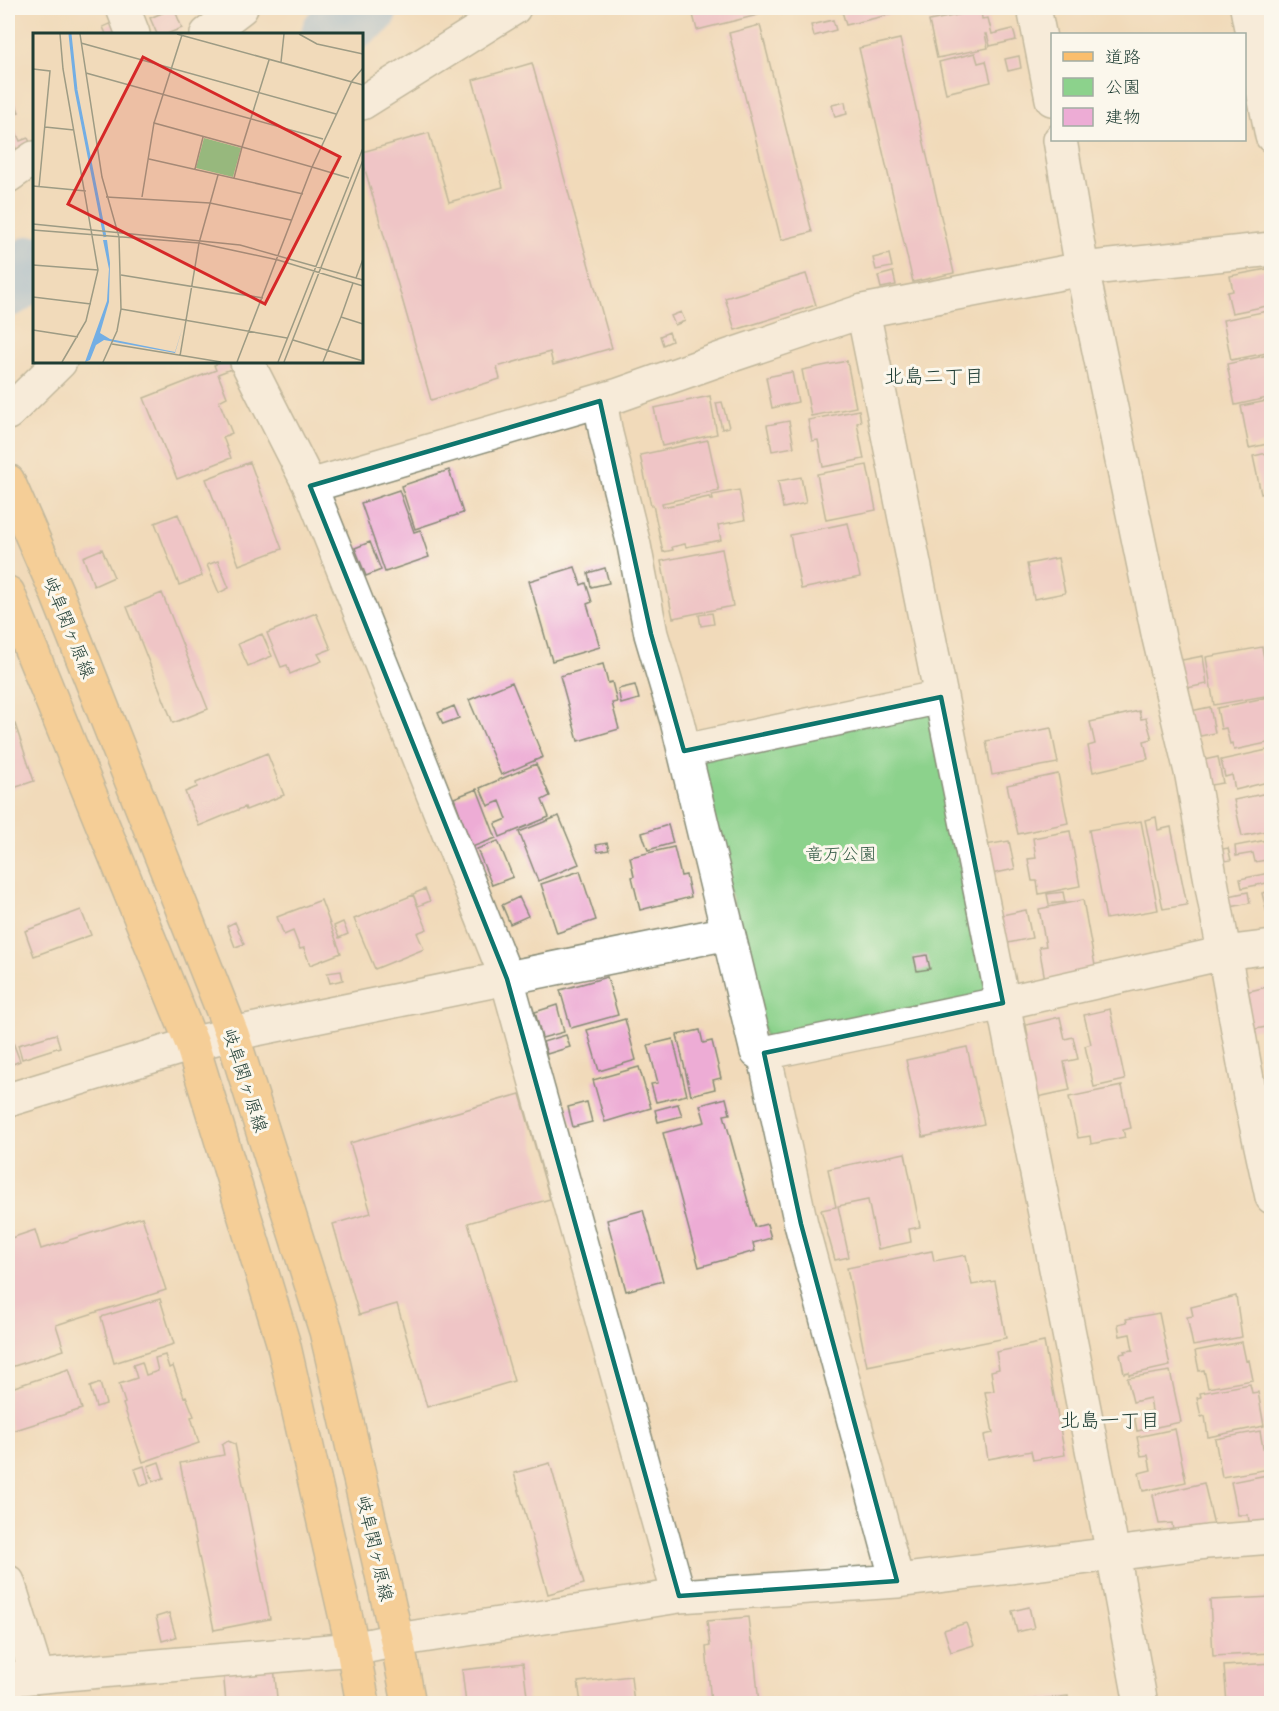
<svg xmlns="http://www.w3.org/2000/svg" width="1279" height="1711" viewBox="0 0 1279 1711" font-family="Mali,'Klee One',sans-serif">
  <rect width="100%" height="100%" fill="#fbf7ec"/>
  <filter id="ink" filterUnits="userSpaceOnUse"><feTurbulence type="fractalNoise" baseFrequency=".0167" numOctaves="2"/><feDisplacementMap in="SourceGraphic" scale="12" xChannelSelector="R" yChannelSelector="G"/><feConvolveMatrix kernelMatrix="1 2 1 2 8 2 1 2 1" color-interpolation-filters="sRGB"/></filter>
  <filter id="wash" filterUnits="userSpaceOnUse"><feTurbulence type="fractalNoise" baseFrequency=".008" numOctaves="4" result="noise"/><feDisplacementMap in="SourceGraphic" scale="24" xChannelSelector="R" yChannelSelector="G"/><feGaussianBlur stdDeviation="1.35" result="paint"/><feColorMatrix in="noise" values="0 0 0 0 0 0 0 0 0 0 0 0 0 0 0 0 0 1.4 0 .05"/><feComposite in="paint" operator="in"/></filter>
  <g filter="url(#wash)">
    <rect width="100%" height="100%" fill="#f1daba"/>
    <path fill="#8cd28c" stroke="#568860" stroke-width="1.5" d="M933,711L990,995L766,1042L698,760Z"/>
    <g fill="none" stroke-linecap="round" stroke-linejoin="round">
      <path stroke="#73aee4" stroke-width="62" d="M332,34L367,8
        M8,286L34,266"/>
    </g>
    <g id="blocks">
      <path fill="#edacd5" d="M174,8L182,28L167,34H157L150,18Z
        M698,8H756L758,15L697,30L692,11L698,9Z
        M841,8H896L897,13L846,25Z
        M925,8H961V9L927,15Z
        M981,10L982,19L988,18L992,34L1013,29L1016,40L990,46L987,34H985L988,48L937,58L929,21Z
        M833,20L836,30L814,36L811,25Z
        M114,22L119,33L106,34L103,27Z
        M760,25L812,232L781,240L729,33Z
        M900,39L954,273L913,282L859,48Z
        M975,53L978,63L986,61L991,82L946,93L939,62Z
        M1019,56L1021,68L1008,71L1005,59Z
        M532,63L612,348L553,365L550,352L497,367L500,379L431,400L362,159V152L429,133L449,202L503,187L473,80Z
        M8,84L19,112L9,116L20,141L28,138L32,147L18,153L14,144L8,146Z
        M845,102L847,114L835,117L832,105Z
        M889,254L892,267L876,270L873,258Z
        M1272,268V305L1232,313L1227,292L1233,291L1230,276Z
        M893,272L896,285L881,288L878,276Z
        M806,274L816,305L735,330L725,298Z
        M1267,311L1272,327V352L1231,360L1223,320Z
        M681,312L685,321L675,325L671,316Z
        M669,332L672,341L663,345L660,336Z
        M1268,355L1272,375V397L1235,405L1227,364Z
        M847,361L856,407L811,416L802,370Z
        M222,362H241L242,365L218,374L227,397L219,401L232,433L223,437L231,458L177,479L144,398L216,370L214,365Z
        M792,372L798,402L772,408L766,377Z
        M710,396L717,434L662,446L654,408Z
        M1272,400V443L1249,448L1241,406Z
        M722,402L729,427L722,429L716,403Z
        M859,410L861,422L857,423L864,459L823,467L818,440L812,441L808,420Z
        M789,421L794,447L772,451L767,425Z
        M708,440L719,491L662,503L663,507L709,497L710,500H713L712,495L739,490L745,520L718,525L721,540L686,547L685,544L672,547L673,550L663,552L653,505L651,506L640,455Z
        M1272,452V491L1261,494L1253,456Z
        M250,462L282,549L239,565L206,479Z
        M867,465L876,510L826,520L817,474Z
        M449,470L463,513L415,529L401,486Z
        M801,477L806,503L783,508L778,481Z
        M399,490L414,532L420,530L429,557L385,572L361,503Z
        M178,514L202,576L179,585L155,523Z
        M848,523L860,577L801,589L790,535Z
        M370,542L381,570L366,576L355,548Z
        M102,549L114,577L94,586L83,557Z
        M722,549L733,606L673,618L661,561Z
        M1058,558L1065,593L1034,599L1027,564Z
        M218,561L229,588L219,593L207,565Z
        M575,567L581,585L586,583L592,602L587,604L600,647L552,661L529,581Z
        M605,568L609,583L591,587L588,573Z
        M162,593L208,709L173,723L127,607Z
        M316,613L331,649L318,654L322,661L290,674L287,665L281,667L267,633Z
        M712,613L714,624L701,626L699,615Z
        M262,634L272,656L248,666L238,644Z
        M1262,647L1271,695L1214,705L1206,657Z
        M1203,656L1207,684L1182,689L1177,661Z
        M603,664L608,683L612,682L617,702L612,703L619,729L578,741L560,676Z
        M512,682L543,757L501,775L469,700Z
        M635,685L639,699L621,704L618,689Z
        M1269,697L1272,707V742L1234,750L1232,743L1230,744L1226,728L1221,729L1217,708Z
        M454,706L459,718L443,724L438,713Z
        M1210,707L1215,733L1191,738L1186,712Z
        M1139,711L1141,719L1146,718L1152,739L1144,741L1148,759L1093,772L1088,746L1095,744L1090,722Z
        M15,724L34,781L8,790V727Z
        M1051,728L1058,763L992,775L986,741Z
        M1272,749V781L1235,790L1232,775L1225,777L1221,760Z
        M267,753L284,795L246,810L245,807L199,826L185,792L197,787L196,783Z
        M1218,757L1223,783L1199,787L1195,762Z
        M536,764L550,796L542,800L549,817L500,837L495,824L507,819L500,801L488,806L480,788Z
        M1058,774L1068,823L1018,834L1007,785Z
        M477,789L496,838L472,847L454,798Z
        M1272,792V830L1242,836L1234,800Z
        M559,816L579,864L538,881L519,832Z
        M1156,817L1158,830L1171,827L1187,905L1163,909L1145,820Z
        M1141,821L1158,910L1106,919L1089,830Z
        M668,825L673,843L648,850L642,833Z
        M1070,831L1080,886L1039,894L1037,881H1032L1028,859L1036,858L1033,838Z
        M1272,839V882L1242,888L1240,879L1269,873L1266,860L1255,862L1253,853L1236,856L1235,846Z
        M498,841L513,877L492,885L477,849Z
        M1009,841L1015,869L991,874L985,845Z
        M607,843L609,850L598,852L596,845Z
        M674,847L681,876L686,875L691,897L640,910L632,877L634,876L630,857Z
        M1228,848L1231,860L1219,862L1217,850Z
        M580,871L596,920L557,933L541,884Z
        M425,889L430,901L418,906L413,894Z
        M1272,891V930H1271L1262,893Z
        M1063,892L1065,902L1049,904L1047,894Z
        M1248,892L1250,903L1226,908L1224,897Z
        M413,895L427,929L417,933L424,949L375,969L354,919Z
        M519,897L528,916L510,924L502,905Z
        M321,900L341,953L310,965L304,948L300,949L293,931L284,935L277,917Z
        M1083,900L1096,971L1045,980L1039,947L1046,946L1039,909Z
        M81,910L91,935L34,956L25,931Z
        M1026,910L1032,938L1003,944L997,916Z
        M235,922L244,944L235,947L227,926Z
        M343,922L348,934L339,938L334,926Z
        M927,955L930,969L917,971L914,957Z
        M341,971L343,980L330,983L327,973Z
        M607,977L618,1015L571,1028L560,990Z
        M1267,987L1272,1009V1026L1250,1030L1241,993Z
        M557,1005L564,1032L542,1038L535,1012Z
        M1110,1009L1125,1080L1094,1087L1085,1046L1091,1044L1084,1015Z
        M1060,1017L1065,1039L1073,1037L1078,1059L1064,1062L1070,1090L1033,1098L1019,1038L1028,1036L1026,1025Z
        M625,1019L636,1060L599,1071L587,1030Z
        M8,1029L20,1061L8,1066Z
        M700,1030L703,1043L712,1041L721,1078L713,1080L715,1089L691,1095L677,1035Z
        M56,1034L60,1047L22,1059L18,1045Z
        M566,1035L570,1047L547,1054L543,1042Z
        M673,1039L687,1095L656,1102L651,1084L658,1083L648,1045Z
        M967,1047L984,1124L923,1137L906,1060Z
        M639,1067L651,1108L605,1122L593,1080Z
        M1122,1086L1131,1128L1123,1130L1125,1137L1091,1144L1090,1136L1078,1138L1069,1097Z
        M520,1094L550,1199L468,1223L514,1381L427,1407L397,1304L359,1315L333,1224L371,1213L350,1143Z
        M726,1098L730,1114L724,1115L755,1227L767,1224L771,1238L753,1243L755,1251L699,1267L663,1133L705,1122L700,1105Z
        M587,1102L592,1122L573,1127L568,1107Z
        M678,1104L682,1116L658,1122L655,1110Z
        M905,1153L920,1227L909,1229L911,1242L878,1249L868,1200L838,1206L849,1257L835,1260L821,1210L836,1207L828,1169Z
        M643,1210L663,1281L626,1291L607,1220Z
        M142,1217L166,1290L56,1325L64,1350L8,1368V1239L35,1230L41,1249Z
        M932,1251L934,1261L966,1255L972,1285L995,1281L1006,1338L867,1366L847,1268Z
        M1236,1296L1242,1337L1193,1346L1187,1317L1193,1316L1191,1307Z
        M160,1299L174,1344L114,1363L101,1317Z
        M1159,1313L1170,1366L1129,1375V1372L1124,1373L1120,1354L1125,1353L1124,1351L1133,1350L1130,1334L1120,1336L1118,1324L1127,1322L1126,1319Z
        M1044,1342L1065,1455L1033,1460L1031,1451L988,1459L984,1435L993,1433L985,1392L994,1391L991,1371L999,1369L996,1352Z
        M1242,1342L1246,1361L1249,1360L1253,1380L1208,1388L1204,1370L1199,1371L1195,1351Z
        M165,1355L169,1368L173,1366L184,1397L186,1396L194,1416L191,1417L199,1443L143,1462L123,1404L125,1403L119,1384L137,1378L133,1365L142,1362L146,1375L158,1371L155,1358Z
        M69,1369L82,1409L12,1431L8,1418V1389Z
        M1170,1371L1181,1422L1137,1431L1134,1415L1152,1411L1150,1398L1133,1402L1127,1378Z
        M100,1383L106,1404L96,1407L90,1387Z
        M1250,1384L1252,1393L1258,1392L1264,1426L1208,1437L1205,1416L1201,1417L1197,1398L1201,1397L1200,1393Z
        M1175,1429L1186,1482L1143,1491L1139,1473L1151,1470L1148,1455L1141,1456L1137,1437Z
        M1260,1431L1263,1448H1266L1270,1469L1222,1477L1215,1439Z
        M228,1441L235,1444L270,1619L214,1630L180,1463L224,1455L222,1445Z
        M159,1462L164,1478L153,1481L148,1466Z
        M550,1463L584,1584L548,1594L514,1473Z
        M144,1466L149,1483L141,1486L135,1469Z
        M1272,1474V1526L1250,1527L1248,1515H1238L1231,1482Z
        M1204,1483L1214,1525L1173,1531L1172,1523L1159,1524L1153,1495Z
        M1272,1597V1653L1213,1656L1210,1600Z
        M1029,1607L1034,1628L1017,1632L1012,1611Z
        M169,1613L176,1637L162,1641L156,1617Z
        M748,1617L751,1642H753L759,1704H711L706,1647L710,1646L707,1621Z
        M966,1623L974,1645L951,1652L944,1630Z
        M523,1663L528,1704H466L462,1670Z
        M1272,1663V1704H1227L1224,1666Z
        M274,1666L277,1698L226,1703L223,1670Z
        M631,1676L634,1704H581L578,1682Z
        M1068,1696L1069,1704H1022V1701Z"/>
    </g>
  </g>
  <g filter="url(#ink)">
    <use href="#blocks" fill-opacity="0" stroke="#888c77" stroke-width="1.5"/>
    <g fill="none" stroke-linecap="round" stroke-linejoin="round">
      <defs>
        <path id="minor" d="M123,8L133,34
          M1034,8L1052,99
          M1247,8L1272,136
          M207,34L241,8
          M362,103L514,8
          M1060,140L1082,269L1159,638L1192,776L1250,1096L1272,1197
          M8,176L34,158
          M863,311L1082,269L1272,249
          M247,362L310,486L507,979L679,1596
          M8,413L60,362
          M310,486L619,395L732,355L863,311L1003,1003L1224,953L1272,947
          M684,751L941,697
          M764,1053L801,1224L897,1581
          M8,1100L192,1044L232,1034L728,933
          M8,1582L37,1676
          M8,1679L353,1649L397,1640L679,1596L897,1581L1113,1554L1003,1003L764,1053L757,1052L677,721L651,634L634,545L606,434L600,401
          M1141,1704L1113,1554L1207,1542L1272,1537"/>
        <path id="major" d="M8,481L56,591L232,1034L326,1331L397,1640L409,1704
          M8,593L192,1044L283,1342L353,1649L363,1704"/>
      </defs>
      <use href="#minor" stroke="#888c77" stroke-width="36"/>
      <use href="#major" stroke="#888c77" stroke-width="36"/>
      <use href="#minor" stroke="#fff" stroke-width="33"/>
      <use href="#major" stroke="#fabe6d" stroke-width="33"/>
    </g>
  </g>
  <path d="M0 0H1279V1711H0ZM600,401L651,634L684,751L941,697L1003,1003L764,1053L801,1224L897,1581L679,1596L507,979L310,486Z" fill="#f1daba" fill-opacity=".55" fill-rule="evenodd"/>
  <path fill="none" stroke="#0f766e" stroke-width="4.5" stroke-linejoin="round" d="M600,401L651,634L684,751L941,697L1003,1003L764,1053L801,1224L897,1581L679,1596L507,979L310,486Z"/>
  <g text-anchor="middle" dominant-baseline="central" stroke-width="6" stroke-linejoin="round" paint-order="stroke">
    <g font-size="18" fill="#1f3d34" stroke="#fbf7ec">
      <text transform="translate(70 627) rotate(68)">岐阜関ヶ原線</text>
      <text transform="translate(246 1080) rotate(72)">岐阜関ヶ原線</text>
      <text transform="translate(376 1548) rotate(77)">岐阜関ヶ原線</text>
    </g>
    <g font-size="18" fill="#355b46" stroke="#fbf7ec">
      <text x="841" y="853">竜万公園</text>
    </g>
    <g font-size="20" fill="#1f3d34" stroke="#fbf7ec">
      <text x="934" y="375">北島二丁目</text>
      <text x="1110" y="1419">北島一丁目</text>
    </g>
  </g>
  <g transform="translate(33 33)">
    <rect width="330" height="330" fill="#f1daba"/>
    <path d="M171,105L208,115L200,144L163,135Z" fill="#8cd28c"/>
    <path d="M70,207H74L77,230L76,269L67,300L77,306L142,319L150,293L142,320L71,307L63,312L57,327L52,329L74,268L76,236Z" fill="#73aee4"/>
    <path fill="none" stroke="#73aee4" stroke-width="3" d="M37,1L43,57L72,204"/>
    <path fill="none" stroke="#9d9b84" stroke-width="1.5" d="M27,1L30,36L65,237L53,288L29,329M47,1L69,144L86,204L88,276L84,298L70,329M144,1L330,52M266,1L284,11L330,21M48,10L303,81M248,29L251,1M0,36L17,38L6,154M53,40L290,106M121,90L149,2M12,94L41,97M116,126L270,161M162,136L170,104M201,145L209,114L279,134L204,329M316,145L279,134L319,48L330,35M0,153L53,158M73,164L177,170L258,187M109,164L121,90L209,114L236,27M0,191L207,212L330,247M0,197L166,210L245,227L330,253M0,232L65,237M88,242L230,265M323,245L330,226M320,250L308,284L330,291M0,264L58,271M88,276L254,305M0,297L45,304M260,307L330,328M79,311L188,329M147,323L166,210L185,142M245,329L330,115M251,329L330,127M290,329L308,284"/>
    <path fill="#d62828" fill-opacity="0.15" stroke="#d62828" stroke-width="3" d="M110,24L307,124L232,271L35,171Z"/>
    <rect width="330" height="330" fill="none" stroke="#1f3d34" stroke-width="3"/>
  </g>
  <rect width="1279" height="1711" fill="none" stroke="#fbf7ec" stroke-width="30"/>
  <rect x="1051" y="33" width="195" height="108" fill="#fbf7ec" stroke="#a3ada2" stroke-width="1.5"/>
  <rect x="1063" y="52" width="30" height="9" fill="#fabe6d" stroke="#a3ada2" stroke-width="1.5"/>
  <text x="1105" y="63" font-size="18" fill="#1f3d34">道路</text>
  <rect x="1063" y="78" width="30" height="18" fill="#8cd28c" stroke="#a3ada2" stroke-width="1.5"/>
  <text x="1105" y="93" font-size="18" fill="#1f3d34">公園</text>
  <rect x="1063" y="108" width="30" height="18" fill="#edacd5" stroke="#a3ada2" stroke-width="1.5"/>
  <text x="1105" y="123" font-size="18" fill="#1f3d34">建物</text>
</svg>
